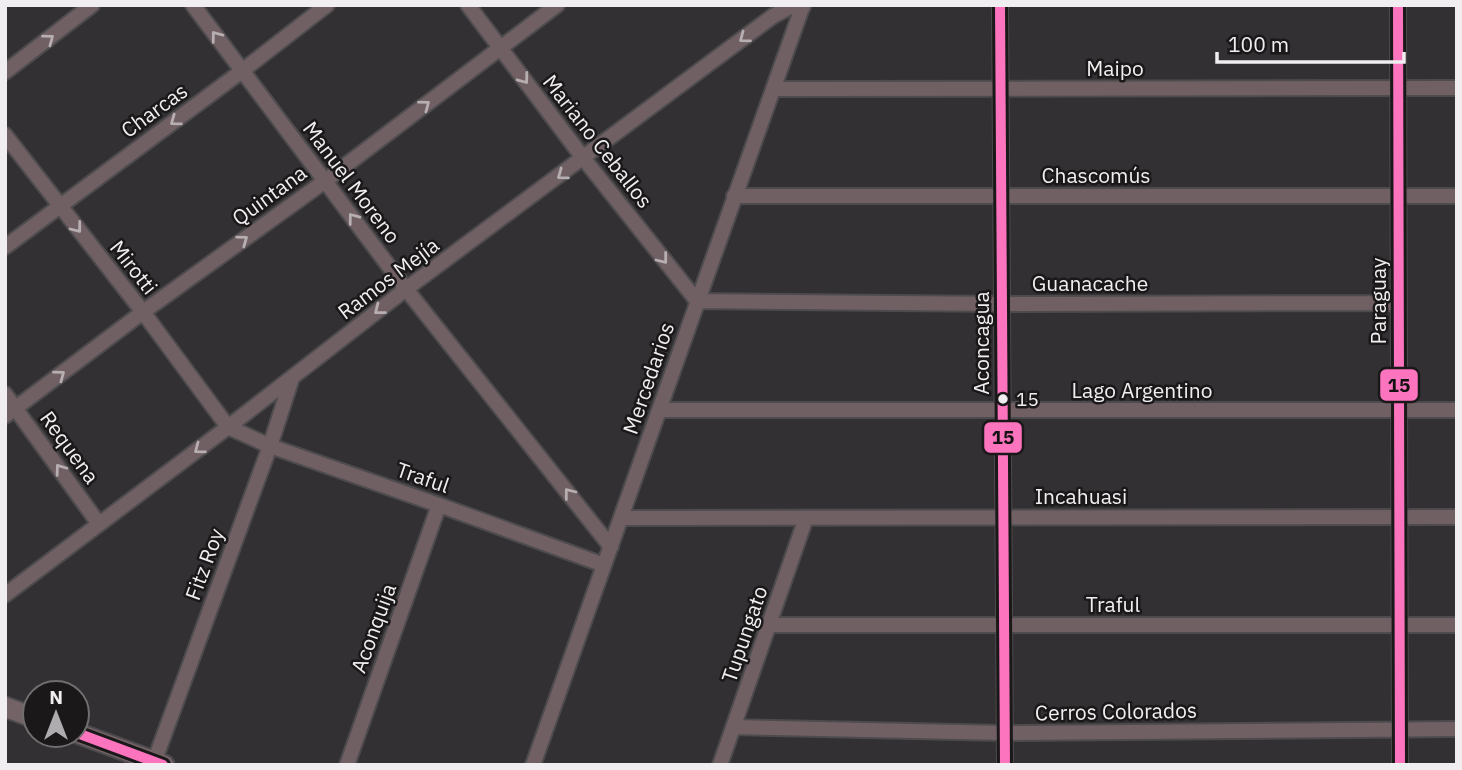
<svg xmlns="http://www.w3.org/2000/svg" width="1462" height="770" viewBox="0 0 1462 770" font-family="'IBM Plex Sans',sans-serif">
  <rect width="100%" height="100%" fill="#323032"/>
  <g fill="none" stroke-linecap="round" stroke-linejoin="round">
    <defs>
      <path id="minor" d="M193,5L406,289L611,547
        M468,5L584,159L697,301L1002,304L1399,303
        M1000,5L1005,765
        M1398,5L1400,765
        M5,72L92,5
        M774,89L1457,88
        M5,135L143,312L228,427L270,446L439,505L604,565
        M734,196H1457
        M5,247L242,71L327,5
        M5,394L99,524
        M660,410H1457
        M5,416L143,312L325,181L557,5
        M622,518L1457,517
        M5,595L228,427L406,289L773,16L790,7H803
        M770,625H1457
        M733,727L1004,733L1457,729
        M153,765L270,446L292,378
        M347,765L439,505
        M533,765L803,5
        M720,765L806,518"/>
      <path id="secondary" d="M5,707L35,718
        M77,733L164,765"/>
    </defs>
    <use href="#minor" stroke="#4d4b4d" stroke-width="18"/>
    <use href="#secondary" stroke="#4d4b4d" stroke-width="23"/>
    <use href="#minor" stroke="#706064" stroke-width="14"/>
    <use href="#secondary" stroke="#736266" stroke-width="19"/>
    <defs>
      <path id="bus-1" d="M1000,5L1005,765
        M1398,5L1400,765
        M77,733L163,765"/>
    </defs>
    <use href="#bus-1" stroke="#1a1819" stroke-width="16"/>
    <use href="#bus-1" stroke="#fc73be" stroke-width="10"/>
  </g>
  <defs><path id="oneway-chevron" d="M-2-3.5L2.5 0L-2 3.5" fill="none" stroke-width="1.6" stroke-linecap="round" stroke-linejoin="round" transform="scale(1.75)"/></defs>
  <g stroke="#b6aeb1">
    <use href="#oneway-chevron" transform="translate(216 36) rotate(-127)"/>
    <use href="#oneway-chevron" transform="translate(744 38) rotate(143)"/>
    <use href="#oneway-chevron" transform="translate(49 39) rotate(-37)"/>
    <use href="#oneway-chevron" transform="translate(524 79) rotate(53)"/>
    <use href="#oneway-chevron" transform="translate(425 105) rotate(-37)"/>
    <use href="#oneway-chevron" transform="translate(175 121) rotate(144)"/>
    <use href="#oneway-chevron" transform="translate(562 175) rotate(144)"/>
    <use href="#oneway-chevron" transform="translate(353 218) rotate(-127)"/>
    <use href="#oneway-chevron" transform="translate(77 228) rotate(52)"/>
    <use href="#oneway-chevron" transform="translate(243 240) rotate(-36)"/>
    <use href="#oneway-chevron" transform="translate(663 259) rotate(52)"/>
    <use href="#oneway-chevron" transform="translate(379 310) rotate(142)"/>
    <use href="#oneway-chevron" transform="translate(60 375) rotate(-37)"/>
    <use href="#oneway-chevron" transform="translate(199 449) rotate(143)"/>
    <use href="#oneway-chevron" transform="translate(60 469) rotate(-126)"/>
    <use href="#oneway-chevron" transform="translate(569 493) rotate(-128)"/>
  </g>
  <circle fill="#f0eef0" stroke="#1a1819" stroke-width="2.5" cx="1003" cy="399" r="6"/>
  <g text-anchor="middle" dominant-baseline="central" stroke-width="5" stroke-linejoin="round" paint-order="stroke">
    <g font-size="19" fill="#f0eef0" stroke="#1a1819" text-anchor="start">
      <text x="1016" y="399">15</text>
    </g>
    <g font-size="21" fill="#f0eef0" stroke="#1a1819">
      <text x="1115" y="68">Maipo</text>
      <text transform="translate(154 110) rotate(-36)">Charcas</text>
      <text transform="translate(598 141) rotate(52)">Mariano Ceballos</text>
      <text x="1096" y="175">Chascomús</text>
      <text transform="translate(352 182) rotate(53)">Manuel Moreno</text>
      <text transform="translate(269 195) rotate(-36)">Quintana</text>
      <text transform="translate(134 267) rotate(52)">Mirotti</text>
      <text transform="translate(388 278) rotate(-37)">Ramos Mejía</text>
      <text x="1090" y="283">Guanacache</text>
      <text transform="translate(1378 301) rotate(-90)">Paraguay</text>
      <text transform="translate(981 343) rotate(-90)">Aconcagua</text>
      <text transform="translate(648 378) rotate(-71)">Mercedarios</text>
      <text x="1142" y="390">Lago Argentino</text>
      <text transform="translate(70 447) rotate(54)">Requena</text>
      <text transform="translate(423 477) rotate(19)">Traful</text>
      <text x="1081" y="496">Incahuasi</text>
      <text transform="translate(204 564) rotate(-70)">Fitz Roy</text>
      <text x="1113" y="604">Traful</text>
      <text transform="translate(373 628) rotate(-70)">Aconquija</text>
      <text transform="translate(744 634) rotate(-71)">Tupungato</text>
      <text transform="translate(1116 711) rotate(-1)">Cerros Colorados</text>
    </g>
  </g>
  <g stroke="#1a1819" stroke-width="2.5">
    <rect x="1379" y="368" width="40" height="34" rx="7" fill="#fc73be"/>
    <rect x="983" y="421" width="40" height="33" rx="7" fill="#fc73be"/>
  </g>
  <g font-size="19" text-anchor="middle" font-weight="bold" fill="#111">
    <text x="1399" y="392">15</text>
    <text x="1003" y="444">15</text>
  </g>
  <rect width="1462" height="770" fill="none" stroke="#f0eef0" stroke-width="14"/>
  <g transform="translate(56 714)"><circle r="33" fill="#1a1819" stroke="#706e6f" stroke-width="2"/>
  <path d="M0-5L12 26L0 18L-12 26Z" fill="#aeacae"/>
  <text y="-10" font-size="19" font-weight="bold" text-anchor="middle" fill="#f0eef0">N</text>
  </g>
  <path d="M1217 52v10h187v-10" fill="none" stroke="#f0eef0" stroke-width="3.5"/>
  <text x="1228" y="52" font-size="21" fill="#f0eef0" stroke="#1a1819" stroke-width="5" paint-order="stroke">100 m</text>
</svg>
